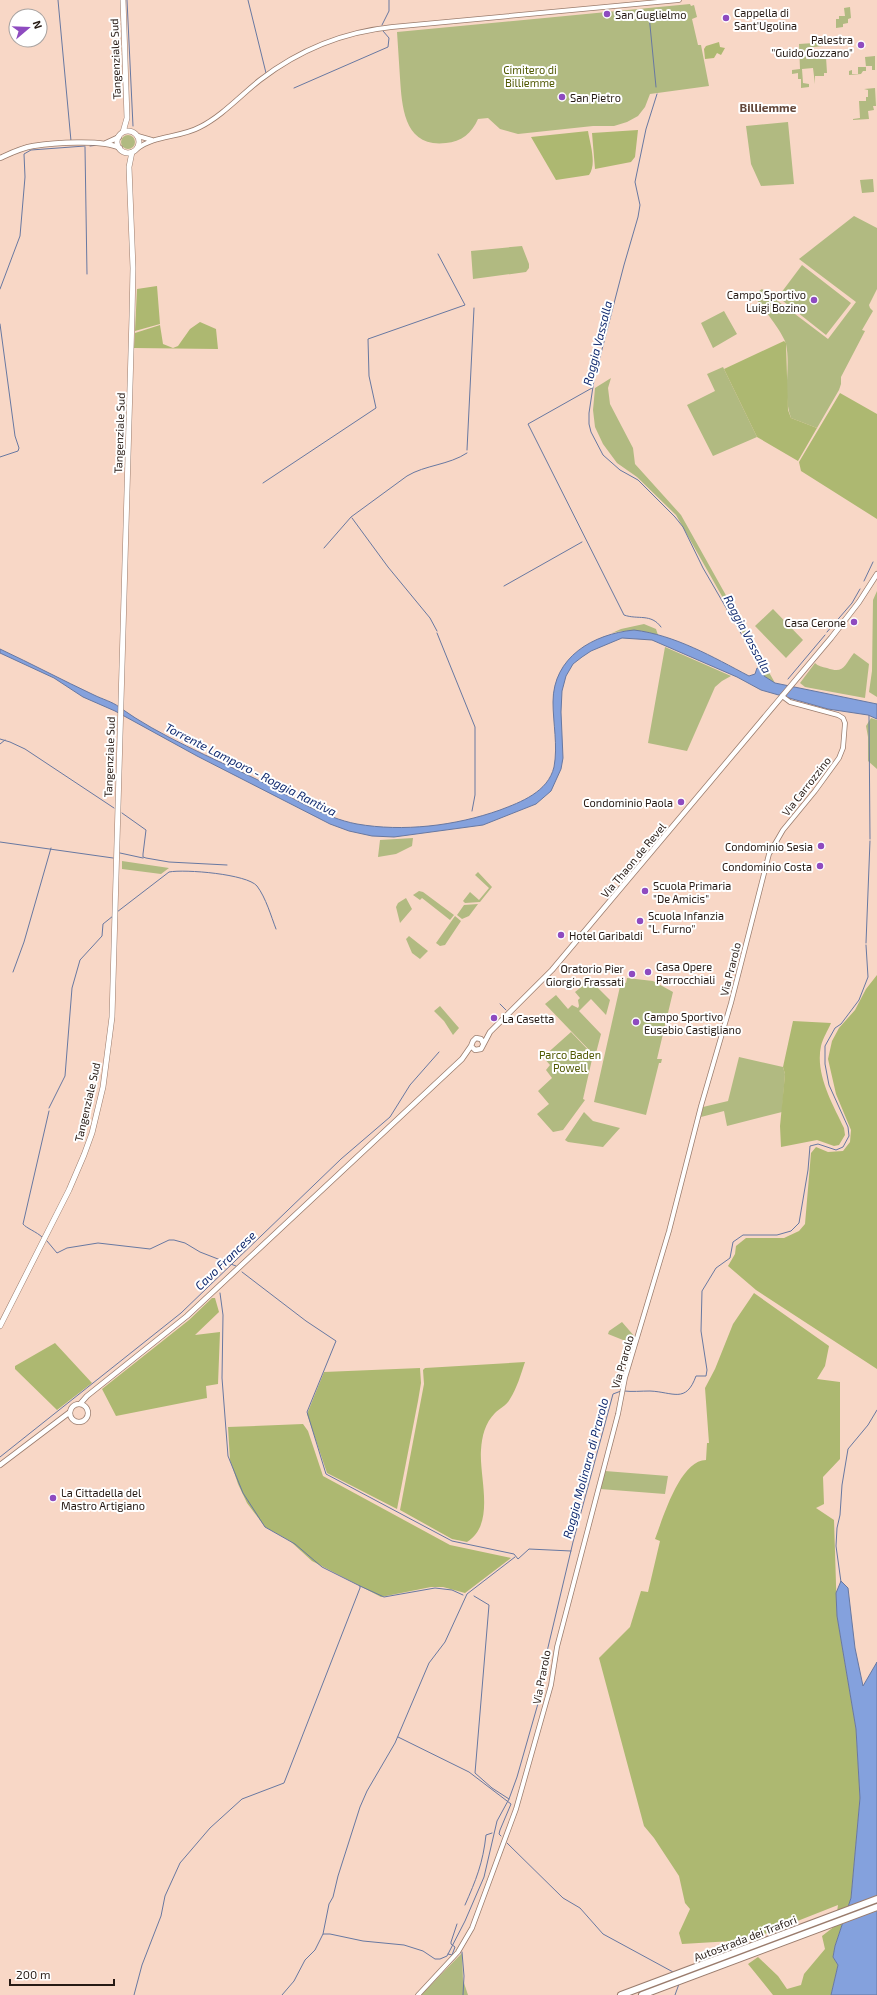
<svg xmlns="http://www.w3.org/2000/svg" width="877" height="1995" viewBox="0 0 877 1995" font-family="'Exo 2',sans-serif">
  <rect width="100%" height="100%" fill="#f8d7c6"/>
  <path fill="#b1ba81" d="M690,4L691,6L694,5L697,17L692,19L698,45H701L709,86L650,94L645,107L638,116L627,122L614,126H593L518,134L500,129L488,118L478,119C472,133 461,142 446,143C404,148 402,107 400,78C399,62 398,47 397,32Z
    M850,7L851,18L848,19V23L843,24V27L836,28V19H839V16H845L844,8Z
    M823,42V46L806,48V59L826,57L827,73H824V76H815V84L813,68L802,69L803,83L809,84V87L801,88V79H798V73L792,74V70L800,69L799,44L814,43L815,45V43Z
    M875,56V70H872V66H866V71H863L861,74L849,75V71L852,70V74H858V67H866L865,57Z
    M875,88L876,106H873L874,110L868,111L869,119L853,120V119L860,118L859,101H866V97H868V90L864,89Z
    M788,122L794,184L761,186L751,164L746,126Z
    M121 142a7 7 0 1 1 14 0a7 7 0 1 1-14 0Z
    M873,179L874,192L862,193L860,180Z
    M854,216L877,228V289L869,305L870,308L873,311L862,330L865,331L841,377V384L839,390L817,428L791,418C782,394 791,368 786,344C784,334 761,305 753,295L762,289L828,339L856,302L799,259Z
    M522,246L529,264V268L526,272L473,279L471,251Z
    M802,265L851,303L826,335L778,297Z
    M724,311L737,334L713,348L701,323Z
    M723,367L757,437L713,456L687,405L715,391L707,374Z
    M611,378L608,388L610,404L633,448L635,464L681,515L775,683L764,676L753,651L676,515L637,477L617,463L603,444L595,427L593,410L595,388Z
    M877,591V697L869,692L872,671L873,600Z
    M773,609L803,640L786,658L755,626Z
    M644,624L656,629L658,635C642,631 629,629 612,633L621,629Z
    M665,647L731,676L722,681L715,687L687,751L648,743Z
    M854,653L869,664L865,698L805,687L800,683L815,663C818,666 822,667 827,668C844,674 844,666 854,653Z
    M871,718L877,720V769L868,761V737L866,726Z
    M413,838L412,846L396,854L378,857L380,840Z
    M122,861L169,868L161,874L122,869Z
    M478,872L492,887L480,902L465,903L463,901L470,892L479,900L489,888L475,875Z
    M419,891L423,892L454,915L450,920L422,898L420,900L413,895Z
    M406,898L412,909L400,923L396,907L398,903Z
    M478,904L469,916L462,919L457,915L464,905Z
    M455,916L461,921L445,945L440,946L436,943Z
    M409,936L428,951L420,959L412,953L406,939Z
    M627,978L653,981L673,992L657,1059H662L661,1063H659L646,1115L594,1102L621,982L626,983Z
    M590,980L610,1000L606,1015L591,999L579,1011L601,1034L596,1053L594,1055L545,1004L556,995L568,1009L572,1005L578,1008L579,1006L578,1000L580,998L575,992Z
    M440,1006L459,1028L453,1035L444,1021L434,1011Z
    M571,1032L593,1055L583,1099L585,1100L563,1130L553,1132L537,1114L549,1104L538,1091L552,1078L546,1070L550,1065L543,1057Z
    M739,1057L783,1067L785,1074L782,1112L727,1126L724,1111L701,1117L703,1107L728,1101Z
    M584,1112L593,1121L620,1128L603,1147L568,1142L565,1140Z
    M622,1322L635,1337L633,1344L608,1334L609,1331Z
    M605,1471L668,1476L665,1494L600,1489Z
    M462,1953L463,1980L468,1995H421Z"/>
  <path fill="#adb871" d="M719,42L720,47L725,48L721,55L717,53L714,58L705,59L704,49L706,46Z
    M638,130L635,157L631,162L595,169L592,133Z
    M588,131C590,144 597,164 589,175L556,180L531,137Z
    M157,286L160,324L135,331L137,289Z
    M200,322L216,329L218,349L134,348L135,333L160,325L163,344L173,348L178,346L190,329Z
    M784,341L786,343L788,410L791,418L817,428L798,461L757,437L724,369Z
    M840,393L877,414V519L801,471L799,462Z
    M877,975V1369L756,1290L728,1266L735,1254L736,1246L746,1238H784L799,1231L805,1224L811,1153L816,1147L828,1152L843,1151L850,1142L851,1130L836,1094L828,1059L832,1041L839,1028L855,1010L866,989Z
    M793,1021L831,1023C828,1030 823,1038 821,1046C815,1074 832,1103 844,1128L845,1135L839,1145L834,1146L817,1140L781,1147L780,1126L785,1074L783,1067Z
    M754,1293L829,1346L825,1366L817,1379L840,1382V1459L823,1477L824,1504L816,1508L834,1520L837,1616L856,1729L860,1798L851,1898L835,1946L833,1957L838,1965L831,1995H773L748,1964L758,1957L778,1976L787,1989L801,1985L804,1974L825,1949L822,1936L835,1926L838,1905L749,1940L682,1944L679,1933L690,1909L685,1903L679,1876L654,1838L644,1826L599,1658L630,1627L641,1591L648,1592L660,1541L655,1539C663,1518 680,1460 706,1460L707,1443H709L705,1388L715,1369L733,1324Z
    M212,1298H215L219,1312L195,1335L220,1332L218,1384L206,1386L207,1398L116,1416L102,1389L189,1320Z
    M55,1343L92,1383L57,1410L15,1369V1366Z
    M525,1362C521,1374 517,1388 510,1399C506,1406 500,1408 495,1413C485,1423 482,1436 481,1450C479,1478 496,1524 467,1542L452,1539L400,1510L424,1384L423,1370L425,1368Z
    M420,1368L421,1383L418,1401L397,1509L327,1473L307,1414L324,1372Z
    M303,1424L308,1431L323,1476L450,1545L511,1558L465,1593L443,1587H431L381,1597L312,1561L290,1541L265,1527L247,1503L238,1484L230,1460L228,1427Z"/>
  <path fill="#84a1dd" stroke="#6878a1" d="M634,630C675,635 713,657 749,676L755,674L757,668L762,669L764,676L775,683L877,704V719L868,715L828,709L761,690L737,677L652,640L622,638L591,651L582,657L573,664L566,676L562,691L561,712L563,758L561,769L551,791L536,804L483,825L394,837L372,836L349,831L330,824L197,756L115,711L83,697L54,678L0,653V649C32,664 62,680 94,695C102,699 113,702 119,707C161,737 211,757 258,780C288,795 324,818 357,824C403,832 455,826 500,810C521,802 548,792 554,767C558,746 553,723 553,702C553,657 593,634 634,630Z
    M841,1581L848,1588L855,1648L863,1686L877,1662V1995H831L838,1965L833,1957L835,1946L851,1898L860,1798L856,1729L837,1616L836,1593Z"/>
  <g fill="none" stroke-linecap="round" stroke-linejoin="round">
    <path stroke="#6878a1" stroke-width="1" d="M58,0L71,141
      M127,0L133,126
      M248,0L266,73
      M649,15L656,87
      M382,25L389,11V0
      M294,88L388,47L389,38L383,31
      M657,94L646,129L635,182L640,205L638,217L624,265L594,380L589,413V424L591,432L603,455L620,470L638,480L675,517L683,527L703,568L750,649L759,668
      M90,146L98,145
      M85,147L87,274
      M0,289L20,236L25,177L24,154L31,150L85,146
      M0,324L15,436L19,448L18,451L0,457
      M592,388L528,424L624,615C638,620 651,613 661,627
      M467,450L474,308
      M263,483L376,408L369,376L368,339L465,305L438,254
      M352,518L388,567L430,618L437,631
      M324,548L351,517L407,476C425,465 449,465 467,453
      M864,581L873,562
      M504,586L582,542
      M827,632L852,603L860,589
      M437,633L475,727V795L472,811
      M788,679L825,635
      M869,716L870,839
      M0,739L10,742L25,749L114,808
      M0,744L5,740
      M122,813L146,830L143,854V857L146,858L169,862L227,865
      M0,842L113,858
      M120,853L143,858
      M117,912L169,872C185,869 247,874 257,886C266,898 271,916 276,929
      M866,943L870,841
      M13,972L24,942L51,848
      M500,1004L506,1010
      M49,1108L65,1076L72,988L80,960L102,936L103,924L113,916
      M42,1237C37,1232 26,1228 23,1224L49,1111
      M47,1241L57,1253L67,1248L98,1243L150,1249L169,1240H174L185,1243L200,1252L236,1266
      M242,1272L306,1321L336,1341L307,1412L326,1474L452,1541L514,1554L518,1559L529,1549L571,1551
      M624,1391C632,1392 641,1391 650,1391C673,1392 686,1404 696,1376H706L707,1370L701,1331L702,1291L716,1268L730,1258L733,1242L743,1235H777L791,1231L799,1223L808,1170L810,1146L818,1144L836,1150L843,1147L849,1136L848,1127L829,1085L825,1064V1046L835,1028L841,1024L859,1000L868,977L866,945
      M0,1457L181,1313L341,1159L390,1117L410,1085L439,1052
      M841,1582L836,1546L837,1528L840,1515L842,1485L848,1449L868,1425L877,1410
      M360,1586L384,1597L435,1588L452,1590L463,1595
      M474,1596L489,1605L475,1773L492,1788L509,1799
      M398,1737L469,1772L511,1804L500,1830L499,1834L501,1836
      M507,1843L563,1898L580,1908L603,1934L673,1972
      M465,1905C476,1880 483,1863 486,1835L492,1833
      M323,1934L329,1904L333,1897L338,1876L360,1807L367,1791L395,1743L429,1663L445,1642L467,1594L515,1557
      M462,1952L464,1976L463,1995
      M448,1954L452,1955L455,1947L451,1944V1942L457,1924
      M134,1995L142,1965L161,1916L165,1896L180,1863L210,1828L242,1799L284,1783L360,1588V1586L322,1567L295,1544L265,1527L243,1493L228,1456L222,1378L223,1315L220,1293
      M282,1995L294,1981L305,1960L315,1950L323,1934H330L363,1941L404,1945L423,1951L435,1959H440L447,1956L465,1921L484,1877L497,1821L509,1799L517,1777L541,1693L540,1681L573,1542L613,1394L621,1391
      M675,1995L679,1984"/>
    <defs>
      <path id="tertiary" d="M138,136L152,140
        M137,149C154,135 180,138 200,127C222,116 241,95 260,80C299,50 343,32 392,27L679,0
        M418,1995L458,1952L472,1928L516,1809L551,1685L557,1647L618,1414L625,1378L669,1231L701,1106L731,1003L769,854L783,830L815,791L839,758L843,748L845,723L843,718L838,715L790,702L782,696"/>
      <path id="secondary" d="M106,143L119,137
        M0,158C11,153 21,148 33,146C53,143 102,139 120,148
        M483,1043L481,1039L476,1038L473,1041L471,1046L475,1050L481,1049L490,1032L552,970L831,638L859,602L877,574
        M70 1413a9 9 0 1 1 18 0a9 9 0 1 1-18 0Z
        M80,1404L87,1396L187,1316L462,1059L471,1046
        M0,1465L70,1412"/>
      <path id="primary" d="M123,0L127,118L123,132
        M117 142a11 11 0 1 1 22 0a11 11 0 1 1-22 0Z
        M0,1326L69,1190L84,1155L92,1133L103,1087L112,1017L132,316L133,268L129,167L132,152"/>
      <path id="motorway" d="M621,1995L877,1899
        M642,1995L877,1907"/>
    </defs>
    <use href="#tertiary" stroke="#9a7c6d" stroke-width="5.5"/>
    <use href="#secondary" stroke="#9a7c6d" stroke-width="6"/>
    <use href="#primary" stroke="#9a7c6d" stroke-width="6"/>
    <use href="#motorway" stroke="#9a7c6d" stroke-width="8"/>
    <use href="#tertiary" stroke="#fff" stroke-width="4"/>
    <use href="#secondary" stroke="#fff" stroke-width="4.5"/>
    <use href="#primary" stroke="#fff" stroke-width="5"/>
    <use href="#motorway" stroke="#fff" stroke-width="6"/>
  </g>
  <g fill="#8e4bc0" stroke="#fff" stroke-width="1.5">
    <circle cx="607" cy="14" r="4"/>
    <circle cx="726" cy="18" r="4"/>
    <circle cx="861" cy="45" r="4"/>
    <circle cx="562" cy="97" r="4"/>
    <circle cx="814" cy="300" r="4"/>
    <circle cx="854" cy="622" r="4"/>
    <circle cx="681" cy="802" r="4"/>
    <circle cx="821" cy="846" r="4"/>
    <circle cx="820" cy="866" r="4"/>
    <circle cx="645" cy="891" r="4"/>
    <circle cx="640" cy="921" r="4"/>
    <circle cx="561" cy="935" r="4"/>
    <circle cx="648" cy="972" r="4"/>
    <circle cx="632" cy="974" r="4"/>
    <circle cx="494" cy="1018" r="4"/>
    <circle cx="636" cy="1022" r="4"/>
    <circle cx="53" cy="1498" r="4"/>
  </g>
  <g text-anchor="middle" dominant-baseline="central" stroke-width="4" stroke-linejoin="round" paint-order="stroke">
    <g font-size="11" fill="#261a14" stroke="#fff" text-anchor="start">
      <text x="734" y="12">Cappella di<tspan x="734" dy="13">Sant'Ugolina</tspan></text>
      <text x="615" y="14">San Guglielmo</text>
      <text x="853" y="39" text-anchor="end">Palestra<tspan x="853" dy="13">"Guido Gozzano"</tspan></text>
      <text x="570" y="97">San Pietro</text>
      <text x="806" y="294" text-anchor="end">Campo Sportivo<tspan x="806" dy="13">Luigi Bozino</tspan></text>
      <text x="846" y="622" text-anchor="end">Casa Cerone</text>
      <text x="673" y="802" text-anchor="end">Condominio Paola</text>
      <text x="813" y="846" text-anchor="end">Condominio Sesia</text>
      <text x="812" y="866" text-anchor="end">Condominio Costa</text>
      <text x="653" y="885">Scuola Primaria<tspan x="653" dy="13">"De Amicis"</tspan></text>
      <text x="648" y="915">Scuola Infanzia<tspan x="648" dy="13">"L. Furno"</tspan></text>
      <text x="569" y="935">Hotel Garibaldi</text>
      <text x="656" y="966">Casa Opere<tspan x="656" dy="13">Parrocchiali</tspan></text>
      <text x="624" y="968" text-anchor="end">Oratorio Pier<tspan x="624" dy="13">Giorgio Frassati</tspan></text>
      <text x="644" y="1016">Campo Sportivo<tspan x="644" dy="13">Eusebio Castigliano</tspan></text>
      <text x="502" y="1018">La Casetta</text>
      <text x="61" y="1492">La Cittadella del<tspan x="61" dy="13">Mastro Artigiano</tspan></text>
    </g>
    <g font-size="11" fill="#261a14" stroke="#fff">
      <text transform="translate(115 59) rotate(-92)">Tangenziale Sud</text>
      <text transform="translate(119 433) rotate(-88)">Tangenziale Sud</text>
      <text transform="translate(109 757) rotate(-88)">Tangenziale Sud</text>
      <text transform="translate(806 786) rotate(-52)">Via Carrozzino</text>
      <text transform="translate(633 860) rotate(-50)">Via Thaon de Revel</text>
      <text transform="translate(730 969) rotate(-76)">Via Prarolo</text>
      <text transform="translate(87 1102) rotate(-77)">Tangenziale Sud</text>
      <text transform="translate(622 1362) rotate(-74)">Via Prarolo</text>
      <text transform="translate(541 1677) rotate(-79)">Via Prarolo</text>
      <text transform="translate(745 1938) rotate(-21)">Autostrada dei Trafori</text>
    </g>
    <g font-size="11" fill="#515903" stroke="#fff">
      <text x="530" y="69">Cimitero di<tspan x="530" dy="13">Billiemme</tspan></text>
      <text x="570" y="1054">Parco Baden<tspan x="570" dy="13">Powell</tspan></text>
    </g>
    <g font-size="12" font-weight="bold" fill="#64483b" stroke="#fff">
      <text x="768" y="107">Billiemme</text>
    </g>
    <g font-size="12" font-style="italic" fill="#0f296f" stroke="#fff">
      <text transform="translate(597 343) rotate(-76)">Roggia Vassalla</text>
      <text transform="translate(748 634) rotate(62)">Roggia Vassalla</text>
      <text transform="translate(251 769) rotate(27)">Torrente Lamporo - Roggia Rantiva</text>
      <text transform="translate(225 1260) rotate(-44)">Cavo Francese</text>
      <text transform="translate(585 1468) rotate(-75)">Roggia Molinara di Prarolo</text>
    </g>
  </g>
  <g transform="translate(28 28) rotate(71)"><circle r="19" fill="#ffffff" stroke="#a8a3a1"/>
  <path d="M0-3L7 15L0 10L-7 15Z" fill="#8e4bc0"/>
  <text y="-6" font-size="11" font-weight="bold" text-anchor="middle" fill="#261a14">N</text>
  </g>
  <path d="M10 1979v6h104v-6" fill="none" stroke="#261a14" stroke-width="2"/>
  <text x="16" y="1979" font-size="12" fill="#261a14" stroke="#ffffff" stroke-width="3" paint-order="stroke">200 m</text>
</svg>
